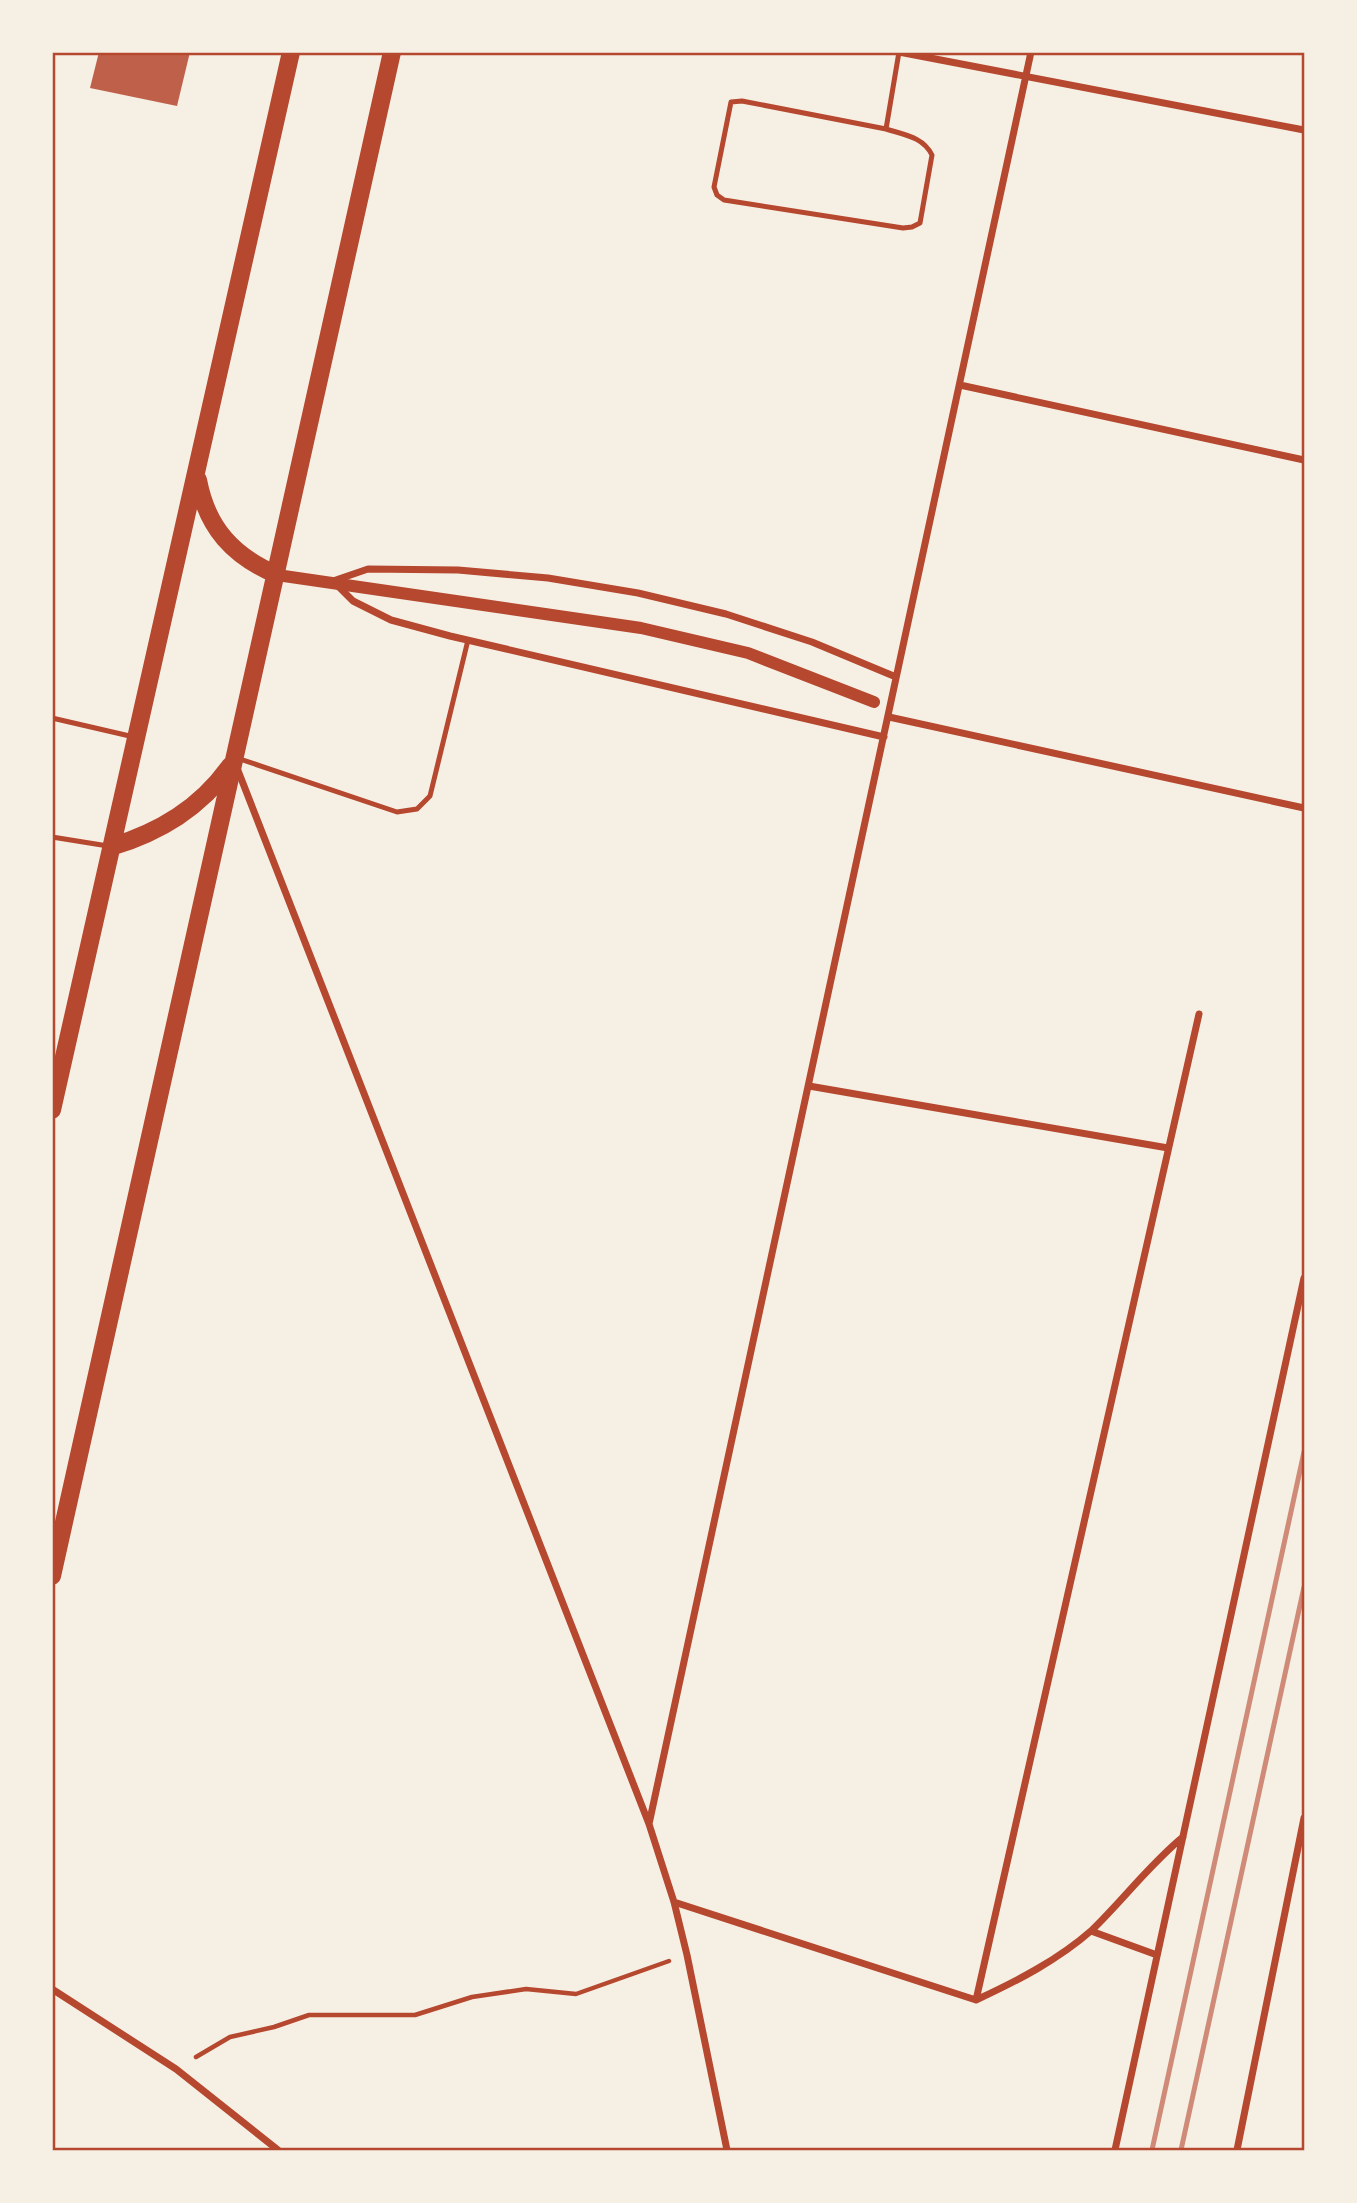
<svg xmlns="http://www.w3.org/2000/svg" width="1357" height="2203" viewBox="0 0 1357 2203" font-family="Mulish,sans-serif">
  <rect width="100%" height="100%" fill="#f6efe4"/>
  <path fill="#bf614a" d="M99,52H190L177,106L90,88Z"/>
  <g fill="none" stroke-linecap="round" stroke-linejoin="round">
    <path stroke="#b5482f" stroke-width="4.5" d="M196,2057L230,2037L274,2027L309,2015H415L472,1997L526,1989L576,1994L669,1961"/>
    <path stroke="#b5482f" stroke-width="5" d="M886,129C905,135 923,137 932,155L920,223L912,227L903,228L724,200L717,195L714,187L731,102L742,101L886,129L899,52
      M52,718L134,737
      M237,758L397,812L417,809L430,796L468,640
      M52,837L108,846"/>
    <path stroke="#b5482f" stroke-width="7" d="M899,52L1304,130
      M960,385L1304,460
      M889,717L1304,808
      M884,737L450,636L391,620L353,601L333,581L368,569L458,570L548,578L638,593L726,614L812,642L896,677
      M237,768L649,1824L674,1902L687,1955L727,2150
      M809,1086L1168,1148
      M649,1824L1031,52
      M674,1902L976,2000C1017,1981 1058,1960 1092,1930C1123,1900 1150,1864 1183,1837
      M1091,1931L1157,1955
      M52,1989L176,2069L278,2150
      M976,2000L1199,1014
      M1115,2150L1304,1278
      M1237,2150L1304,1818"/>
    <path stroke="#b5482f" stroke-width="12" d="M277,575L641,628L748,653L874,702"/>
    <path stroke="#b5482f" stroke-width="18" d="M198,480C207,528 233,556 277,575
      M111,847C160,832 200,808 230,766
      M52,1110L291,52
      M52,1576L392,52"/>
    <path stroke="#cf8b77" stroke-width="5" d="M1152,2150L1304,1452
      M1181,2150L1304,1587"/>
  </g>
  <rect width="1357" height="2203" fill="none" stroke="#f6efe4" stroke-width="108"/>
  <rect x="54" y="54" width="1249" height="2095" fill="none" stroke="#b5482f" stroke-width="2.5"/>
</svg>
